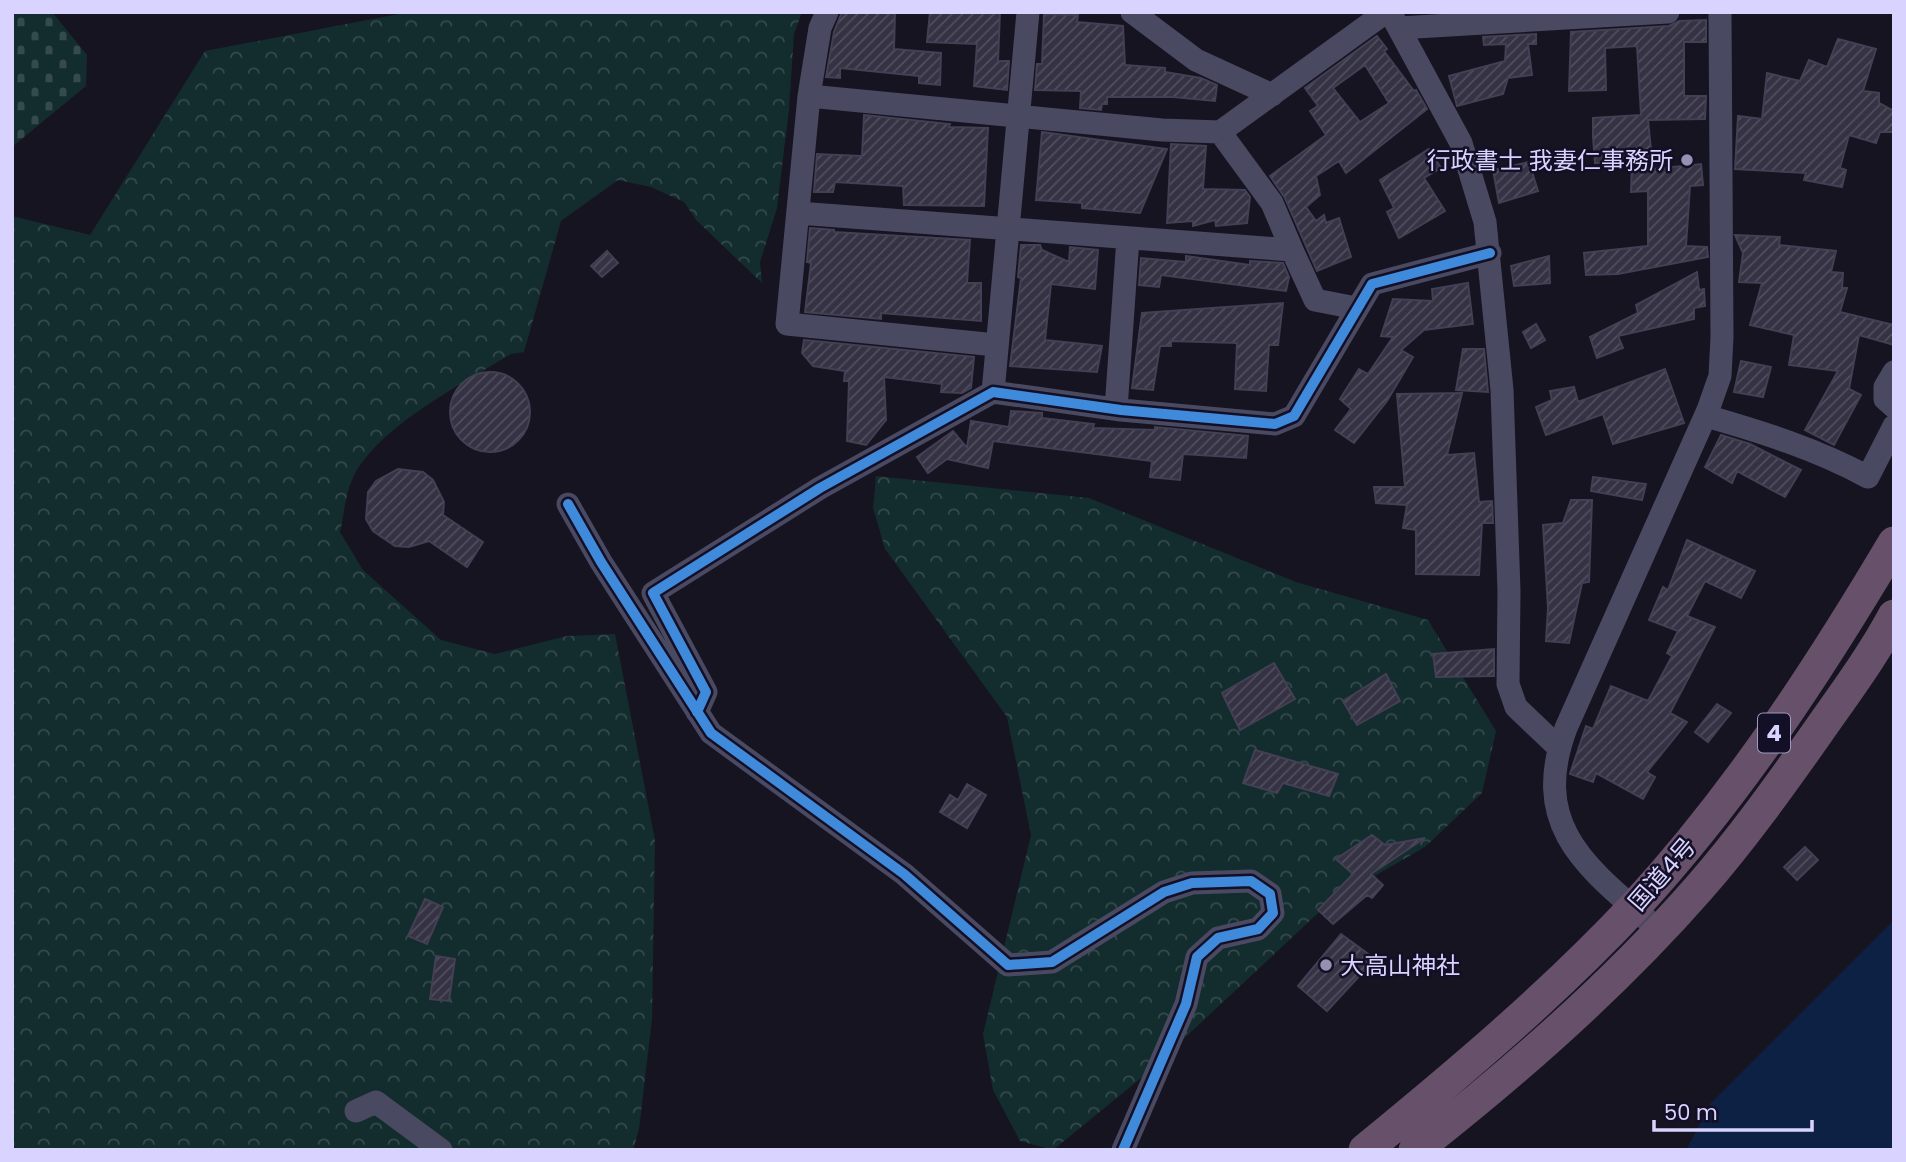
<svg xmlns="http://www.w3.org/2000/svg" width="1906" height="1162" viewBox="0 0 1906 1162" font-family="Poppins,'Noto Sans JP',sans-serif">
  <defs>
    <pattern id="forest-crowns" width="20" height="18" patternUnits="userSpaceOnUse" patternTransform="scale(1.75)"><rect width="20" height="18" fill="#132c2d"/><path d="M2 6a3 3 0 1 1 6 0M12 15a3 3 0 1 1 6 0" fill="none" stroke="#354a4c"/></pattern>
    <pattern id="cemetery-stones" width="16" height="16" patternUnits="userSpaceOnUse" patternTransform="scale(1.75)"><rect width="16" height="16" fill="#132c2d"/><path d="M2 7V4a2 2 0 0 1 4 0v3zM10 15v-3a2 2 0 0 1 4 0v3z" fill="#354a4c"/></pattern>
    <pattern id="building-hatch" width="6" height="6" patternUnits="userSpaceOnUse" patternTransform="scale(1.75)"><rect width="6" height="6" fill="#343243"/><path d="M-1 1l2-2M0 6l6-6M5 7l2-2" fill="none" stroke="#514f5f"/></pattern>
  </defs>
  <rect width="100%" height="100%" fill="#161421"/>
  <path fill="url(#forest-crowns)" d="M409,12H802L794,34L789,109L777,208L760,262L762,283L696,220L684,202L651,187L618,180L561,221L524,352L511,354C463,384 376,427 352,480C345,495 344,516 340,532L363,570L441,640L495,654L567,636L615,634L655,840L652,1019L639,1129L633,1150H12V216L90,235L205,51Z
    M876,476L1089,498L1296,582L1428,620L1496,731L1482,793L1425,847L1331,901L1146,1074L1053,1150L1020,1141L993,1090L983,1034L1031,835L1007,717L885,549L873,508Z"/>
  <path fill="url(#cemetery-stones)" d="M12,12H52L87,55L86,86L12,147Z"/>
  <path fill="#0d2144" d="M1894,920V1150H1686L1711,1103Z"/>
  <path fill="url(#building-hatch)" stroke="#433f54" stroke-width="2" fill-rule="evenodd" d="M842,12H895L894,49L941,53L940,85L919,83V76L840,68V78L826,77L834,32Z
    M930,12H1000L998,61H1009L1007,90L974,86L977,44L927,42Z
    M1044,14L1078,15L1077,22L1123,26L1125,65L1165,68V72L1201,78L1217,85L1215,101L1173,97H1107V104H1102L1101,110L1080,108L1081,91L1035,90L1037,64H1042Z
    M1706,20V42H1684V96H1706L1705,119L1648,120L1653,169L1701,164L1703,185L1690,186L1686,246L1707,247L1708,257L1618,274L1586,275L1584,253L1648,246V191L1631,192L1632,162L1595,163L1593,137V118L1641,115L1637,46L1605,48L1606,90L1569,91L1571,32L1669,26L1679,21Z
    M1536,34V44H1528L1532,75L1508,78L1503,94L1457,106L1449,76L1505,61L1506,44L1484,45L1483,37Z
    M1377,36L1387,49L1384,51L1414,91L1416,90L1427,109L1346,173L1339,161L1316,176L1320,195L1306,207L1316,221L1324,215L1326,223L1339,218L1351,257L1317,271L1285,198L1270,176L1326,135L1310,111L1318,106L1305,88ZM1365,65L1389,103L1360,122L1333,88Z
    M1838,39L1876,49L1863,91L1879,93V103L1894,111L1893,132H1880L1876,143L1849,135L1840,168L1846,170L1842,187L1804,180L1806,173L1735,169L1738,116L1762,119L1767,73L1800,81L1809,60L1827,67Z
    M864,115L950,124L949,127L988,128L984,206L904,205L903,186L835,182L833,192H814L817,154L862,156Z
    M1042,132L1167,149L1140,213L1082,208V203L1036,200Z
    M1171,144L1206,146L1203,189L1245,190L1250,197L1247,223L1216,226L1215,220L1193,226V221L1167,223Z
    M1429,149L1441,168L1424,178L1445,211L1399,238L1387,212L1394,208L1380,180Z
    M1529,162L1538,191L1499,203L1493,170Z
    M810,228L834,230V232L970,240L967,283H981V321L881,313V319L805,312L811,263L807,262Z
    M1735,235L1780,237L1779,245L1836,251L1831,272L1843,273L1842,288H1847L1840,312L1894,325V345L1859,335L1849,389L1861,395L1834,445L1805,430L1838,371L1789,365L1794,335L1750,325L1762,283L1739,282L1743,253Z
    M1021,245H1040L1042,250L1069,262L1070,247L1098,250L1095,289L1051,284L1045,340L1102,346L1097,372L1010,366L1021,278L1018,277Z
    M607,251L618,263L602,277L591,266Z
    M1186,256L1250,265V261L1283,263L1289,277L1286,291L1161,275L1159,287L1139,285L1141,258L1186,262Z
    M1549,256L1550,283L1514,286L1511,266Z
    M1697,272L1699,290L1704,289L1705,306L1694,308V319L1618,336L1623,348L1597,358L1590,337L1638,313L1636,305Z
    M1468,283L1473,324L1424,330L1401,350L1413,357L1387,401L1354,443L1335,430L1351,409L1340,399L1359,369L1368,374L1393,337L1381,336L1393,299L1433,301L1432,289Z
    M1283,303L1278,345H1269L1266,391L1235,389L1237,343L1171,341V346H1160L1153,390L1132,388L1142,313Z
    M1536,324L1545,340L1531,348L1523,332Z
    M804,340L974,357L971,388L962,393L941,392L942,384L884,377L886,420L866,445L847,441L849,381H844L845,371L813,366L802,353Z
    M1463,349H1484L1488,392L1456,390Z
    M1741,361L1771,367L1763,397L1734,392Z
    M1665,369L1684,423L1613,444L1603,414L1546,435L1536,407L1552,400L1550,391L1574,387L1578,402Z
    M450 412a40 40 0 1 1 80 0a40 40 0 1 1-80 0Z
    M1462,393L1447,455L1474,453L1479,502L1492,501L1493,523H1482L1479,575L1416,574V530L1403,528L1407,505L1376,503L1374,487H1405L1397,394Z
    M1011,411L1042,413V418L1094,424L1093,428L1155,430V427L1248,436L1246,458L1183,454L1180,480L1150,477L1152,461L993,441L988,468L947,459L928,473L917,457L953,431L967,448L971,421L1009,427Z
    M1721,435L1750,444L1801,470L1785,497L1737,471L1732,483L1705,467Z
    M398,469L423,472L433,480L444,502L443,515L483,542L467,567L429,541L409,547L395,546L373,531L366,519L368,492L376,481Z
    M1593,477L1646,484L1642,500L1591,491Z
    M1571,500H1592L1589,582L1582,583L1569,643L1546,641L1548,608L1543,525L1563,523Z
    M1687,540L1755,571L1741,598L1705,581L1687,616L1715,627L1670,713L1687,722L1647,772L1655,777L1643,799L1596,773L1593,782L1570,774L1586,726L1593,729L1611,686L1648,701L1672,656L1667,653L1678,631L1649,620L1663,587L1668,590Z
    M1494,649V676L1436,677L1433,654Z
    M1274,663L1295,699L1240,730L1222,693Z
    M1386,674L1400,701L1357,725L1343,701Z
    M1717,704L1731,713L1708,742L1695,732Z
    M1255,750L1338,774L1329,796L1283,783L1277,793L1243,783Z
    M967,784L986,795L967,828L940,812L950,795L958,800Z
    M1372,835L1385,845L1425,838L1371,874L1383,885L1372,898L1367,895L1333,924L1318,910L1353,874L1336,859Z
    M1805,847L1818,860L1797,880L1784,867Z
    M425,899L443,907L427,944L408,936Z
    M1341,934L1375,959L1327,1011L1298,986Z
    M436,956L455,959L449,1001L430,999Z"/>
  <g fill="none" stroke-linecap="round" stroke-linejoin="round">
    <path stroke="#4a4962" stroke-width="23" d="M1132,12L1196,60L1272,95
      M1390,12L1461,143L1485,222L1502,390L1509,591L1508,684L1516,707L1558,747
      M1399,28L1668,12
      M809,96L820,28L827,12
      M1220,132L1272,203L1292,250
      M798,213L1292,250L1315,300L1356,308
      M996,345L787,324L809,96L1162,130L1220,132L1386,12
      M1894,372L1885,387V399L1894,407
      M993,392L1028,12
      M1116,409L1128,238
      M1706,416C1762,432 1816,449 1868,477L1894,426
      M568,504L601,562L711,733L904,874L1008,965L1052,962L1164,892L1192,883L1251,881L1270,894L1273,913L1258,929L1218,938L1197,957L1186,1004L1123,1150
      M697,712L706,692L653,593L820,488L993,392L1121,410L1275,424L1294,416L1372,284L1490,253
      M1660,931C1591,870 1528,830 1566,728L1708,410L1720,376L1722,337L1720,12
      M356,1111L376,1102L441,1150"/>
    <path stroke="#67516a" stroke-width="33" d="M1365,1150C1459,1073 1553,994 1636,905C1737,795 1818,671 1894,543
      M1415,1150C1516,1071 1615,984 1699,888C1741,840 1779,787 1815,736C1842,697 1871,659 1894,616"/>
    <defs>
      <path id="cycleway" d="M568,504L601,562L711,733L904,874L1008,965L1052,962L1164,892L1192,883L1251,881L1270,894L1273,913L1258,929L1218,938L1197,957L1186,1004L1123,1150
        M697,712L706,692L653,593L820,488L993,392L1121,410L1275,424L1294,416L1372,284L1490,253"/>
    </defs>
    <use href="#cycleway" stroke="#130f26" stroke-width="15"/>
    <use href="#cycleway" stroke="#408adc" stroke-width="10"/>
  </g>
  <g fill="#9591b1" stroke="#130f26" stroke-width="2.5">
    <circle cx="1687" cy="160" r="7"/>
    <circle cx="1326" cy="965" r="7"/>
  </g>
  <g text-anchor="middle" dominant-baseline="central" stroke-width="5" stroke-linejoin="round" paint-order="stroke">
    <rect fill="#130f26" stroke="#9e99be" stroke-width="2" x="1758" y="713.5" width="32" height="39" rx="5"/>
    <g font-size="23" font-weight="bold" fill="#d9d4ff">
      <text x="1774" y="733">4</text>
    </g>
    <g font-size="24" fill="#d9d4ff" stroke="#130f26" text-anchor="end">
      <text x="1673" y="160">行政書士 我妻仁事務所</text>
      <text x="1340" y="965" text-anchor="start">大高山神社</text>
    </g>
    <g font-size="24" fill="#d9d4ff" stroke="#130f26">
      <text transform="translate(1662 874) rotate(-49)">国道4号</text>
    </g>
  </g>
  <rect width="1906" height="1162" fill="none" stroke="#d9d4ff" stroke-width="28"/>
  <path d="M1654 1120v10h158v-10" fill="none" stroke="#d9d4ff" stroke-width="3.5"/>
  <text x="1664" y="1120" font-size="21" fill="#d9d4ff" stroke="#130f26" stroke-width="5" paint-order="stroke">50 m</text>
</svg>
